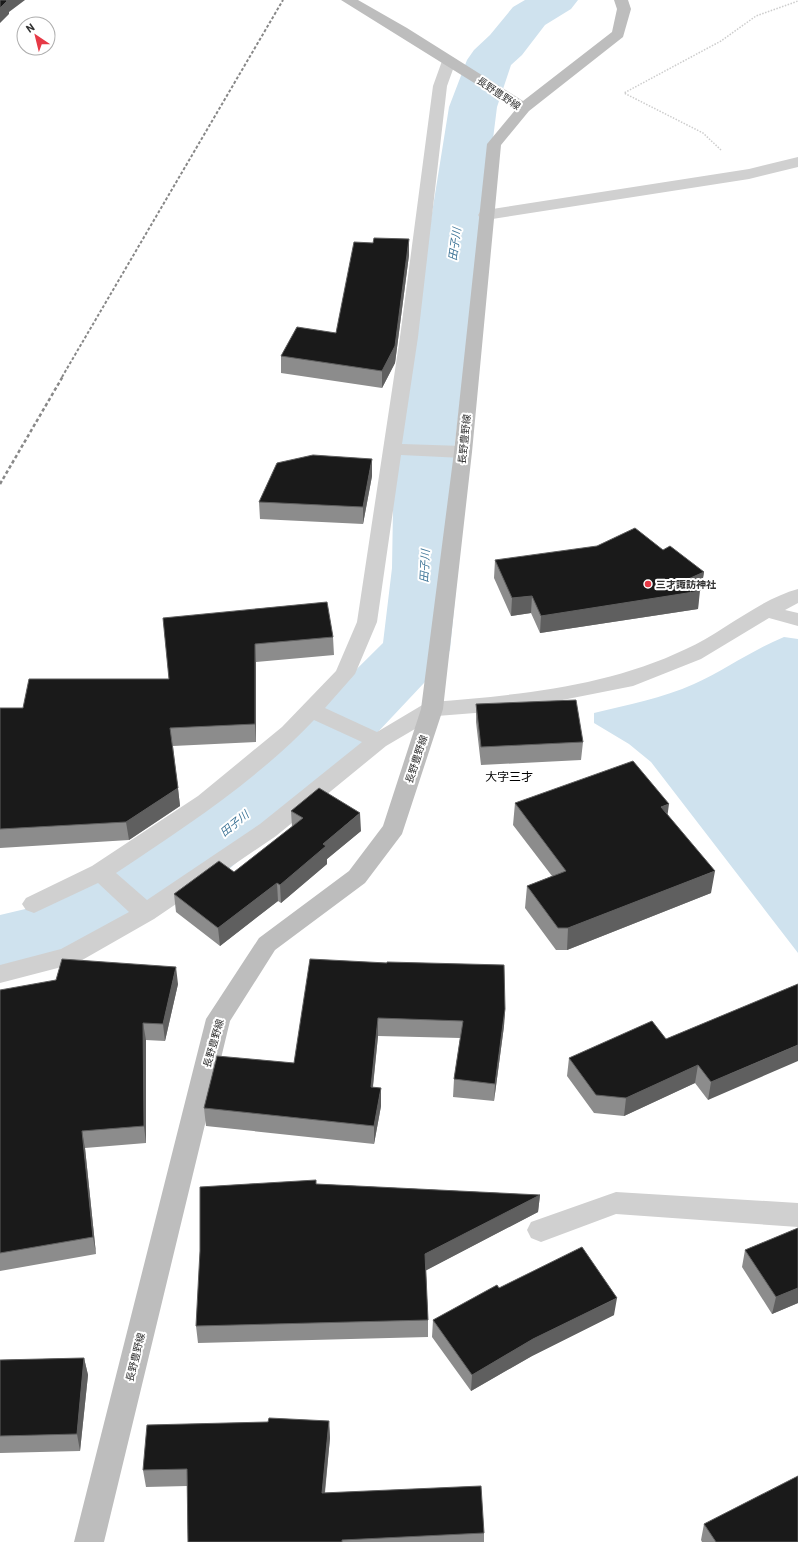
<svg xmlns="http://www.w3.org/2000/svg" width="798" height="1542" viewBox="0 0 798 1542" font-family="Barlow,'Noto Sans JP',sans-serif">
  <rect width="100%" height="100%" fill="#fff"/>
  <path fill="#cfe2ee" d="M784,637L798,639V953L651,762L629,744L594,723V713C627,705 663,698 694,684C725,670 752,650 784,637Z"/>
  <g fill="none" stroke-linecap="round" stroke-linejoin="round">
    <path fill="#cfe2ee" fill-rule="evenodd" d="M525,0H578L571,9L545,25L522,55L511,65L497,107L454,450L458,568L450,650L440,666L329,784L215,881L87,951L0,975V915L38,906L161,841L277,748L383,643L392,568L394,450L449,107L467,60L474,50L490,35L513,7Z"/>
    <path stroke="#cdcdcd" stroke-width="1.5" stroke-dasharray="1.5 1.5" stroke-linecap="butt" d="M721,150L703,133L624,93L721,41L756,16L798,1"/>
    <path fill="#d0d0d0" fill-rule="evenodd" d="M449,57L454,58L456,61L447,86L418,337L402,444L463,446L469,448L472,452L469,456L463,458L401,455L377,622L355,674L325,708L377,732L424,704L432,702C518,695 607,687 686,649C722,633 760,599 798,589V603L785,610L798,613V626L769,618L701,659L633,686L512,710L437,716L386,746L276,836L154,919L77,963L0,983V965L61,949L129,912L98,883L34,913L26,910L22,904L26,898L92,866L198,796L282,727L336,671L357,622L400,337L433,86L442,61L444,58ZM314,720L362,742L260,824L147,900L116,873C185,827 256,781 314,720Z
      M798,157V167L749,179L486,220L480,218L478,215L480,212L486,210L749,169Z
      M616,1192L798,1203V1227L616,1214L541,1242L531,1238L527,1230L531,1222Z"/>
    <path fill="#bdbdbd" fill-rule="evenodd" d="M341,0H358L407,28L523,101L612,32L617,9L614,0H628L631,9L623,37L529,111L501,145L472,452L443,709L402,834L365,883L275,950L230,1021L104,1542H74L206,1019L259,938L349,871L383,826L421,709L454,452L487,144L516,109Z"/>
    <path stroke="#888" stroke-width="2" stroke-dasharray="3 2" stroke-linecap="butt" d="M62,377L283,0"/>
    <path stroke="#888" stroke-width="2.5" stroke-dasharray="3.5 2.5" stroke-linecap="butt" d="M0,484L63,376"/>
  </g>
  <path fill="#8c8c8c" d="M409,239V255L395,363L382,388L281,373V356L336,333L373,243Z
    M372,476L363,524L260,519L259,502Z
    M495,560L704,572L701,590L699,591L698,609L540,633L531,613L511,616L494,578Z
    M163,618L333,637L334,655L256,662V742L173,746L180,806L129,840L0,848V708H23L169,679Z
    M476,704L583,742L581,760L481,765L476,722Z
    M515,803L668,815L711,893L567,950H556L525,908L527,886L552,876L513,825Z
    M291,811L361,831L327,859V864L281,903L278,901L220,946L176,912L174,894L234,872L292,827Z
    M387,963L505,1009L504,1026L494,1101L453,1097L454,1079L460,1038L378,1036L373,1087L381,1106L374,1144L206,1126L204,1108L294,1063Z
    M178,984L165,1041L146,1040V1143L85,1148L96,1254L0,1271V990Z
    M798,984L708,1100L695,1083L624,1116L594,1113L567,1076L569,1058L666,1039Z
    M316,1184L540,1195L538,1212L426,1270L428,1320V1337L198,1343L196,1326Z
    M798,1228V1303L772,1314L742,1267L745,1250Z
    M499,1288L614,1315L532,1356L471,1391L432,1337L433,1320Z
    M84,1358L88,1375L80,1451L0,1453V1360Z
    M329,1421L330,1438L325,1493L484,1533V1542H188L187,1486L146,1487L143,1470Z
    M704,1524L798,1542H702L701,1540Z"/>
  <path fill="#5f5f5f" d="M6,0H25L9,12V14L0,23V8Z
    M409,239V255L395,363L382,388V371Z
    M372,459V476L363,524V507Z
    M704,572L701,590L697,592L700,591L698,609L540,633L541,616L686,580Z
    M532,596L531,613L511,616L512,598Z
    M255,644L256,662V742L255,724Z
    M178,788L180,806L129,840L126,822Z
    M669,804L666,826L661,807Z
    M360,813L361,831L327,859V864L281,903L280,885L323,844Z
    M715,871L711,893L567,950L568,928Z
    M277,883L278,901L220,946L218,928Z
    M176,967L178,984L165,1041L163,1024Z
    M505,1009L504,1026L494,1101L495,1084Z
    M378,1018V1036L371,1104V1087Z
    M143,1023L146,1040V1143L144,1126Z
    M798,1045V1061L708,1100L711,1082Z
    M698,1065L695,1083L624,1116L626,1098Z
    M381,1088V1106L374,1144V1126Z
    M82,1131L85,1148L96,1254L93,1237Z
    M540,1195L538,1212L425,1271V1254Z
    M798,1288V1303L772,1314L776,1297Z
    M617,1298L614,1315L532,1356L471,1391L472,1375L533,1339Z
    M84,1358L88,1375L80,1451L77,1434Z
    M329,1421L330,1438L323,1509L322,1493Z"/>
  <path fill="#1a1a1a" stroke="#5f5f5f" d="M0,0H6L7,1L0,8Z
    M374,238L409,239L395,346L382,371L281,356L297,327L336,333L354,242L373,243Z
    M313,455L372,459L363,507L259,502L277,463Z
    M635,528L663,550L670,546L704,572L686,580L700,591L541,616L532,596L512,598L495,560L597,546Z
    M327,602L333,637L255,644V724L170,728L178,788L126,822L0,829V708H23L29,679H169L163,618Z
    M576,700L583,742L481,747L476,704Z
    M633,761L669,804L661,807L715,871L568,928H558L527,886L566,871L515,803Z
    M319,788L360,813L323,844L326,846L280,885L277,883L218,928L174,894L219,861L234,872L303,818L291,811Z
    M62,959L176,967L163,1024L143,1023L144,1126L82,1131L93,1237L0,1253V990L56,980Z
    M310,959L387,963V962L504,965L505,1009L495,1084L454,1079L463,1021L378,1018L371,1087L381,1088L374,1126L204,1108L217,1056L294,1063Z
    M798,984V1045L711,1082L698,1065L626,1098L596,1095L569,1058L652,1021L666,1039Z
    M316,1180V1184L540,1195L425,1254L428,1320L196,1326L200,1251V1187Z
    M798,1228V1288L776,1297L745,1250Z
    M582,1247L617,1298L533,1339L472,1375L433,1320L497,1285L499,1288Z
    M84,1358L77,1434L0,1436V1360Z
    M269,1418L329,1421L322,1493L481,1486L484,1533L342,1540V1542H188L187,1469L143,1470L147,1425L268,1422Z
    M798,1476V1542H716L704,1524Z"/>
  <circle fill="#e63946" stroke="#fff" stroke-width="1.5" cx="648" cy="584" r="4"/>
  <g text-anchor="middle" dominant-baseline="central" stroke-width="4" stroke-linejoin="round" paint-order="stroke">
    <g font-size="10" fill="#333" stroke="#fff">
      <text transform="translate(499 93) rotate(34)">長野豊野線</text>
      <text transform="translate(464 439) rotate(-84)">長野豊野線</text>
      <text transform="translate(416 759) rotate(-72)">長野豊野線</text>
      <text transform="translate(213 1043) rotate(-74)">長野豊野線</text>
      <text transform="translate(135 1357) rotate(-76)">長野豊野線</text>
    </g>
    <g font-size="10" font-weight="bold" fill="#333" stroke="#fff" text-anchor="start">
      <text x="656" y="584">三才諏訪神社</text>
    </g>
    <g font-size="11" font-style="italic" fill="#3f7597" stroke="#fff">
      <text transform="translate(454 244) rotate(-82)">田子川</text>
      <text transform="translate(424 566) rotate(-87)">田子川</text>
      <text transform="translate(234 823) rotate(-39)">田子川</text>
    </g>
    <g font-size="12" fill="#000" stroke="#fff">
      <text x="509" y="776">大字三才</text>
    </g>
  </g>
  <g transform="translate(36 36) rotate(325)"><circle r="19" fill="#ffffff" stroke="#adadad"/>
  <path d="M0-3L7 15L0 10L-7 15Z" fill="#e63946"/>
  <text y="-6" font-size="11" font-weight="bold" text-anchor="middle" fill="#333333">N</text>
  </g>
</svg>
